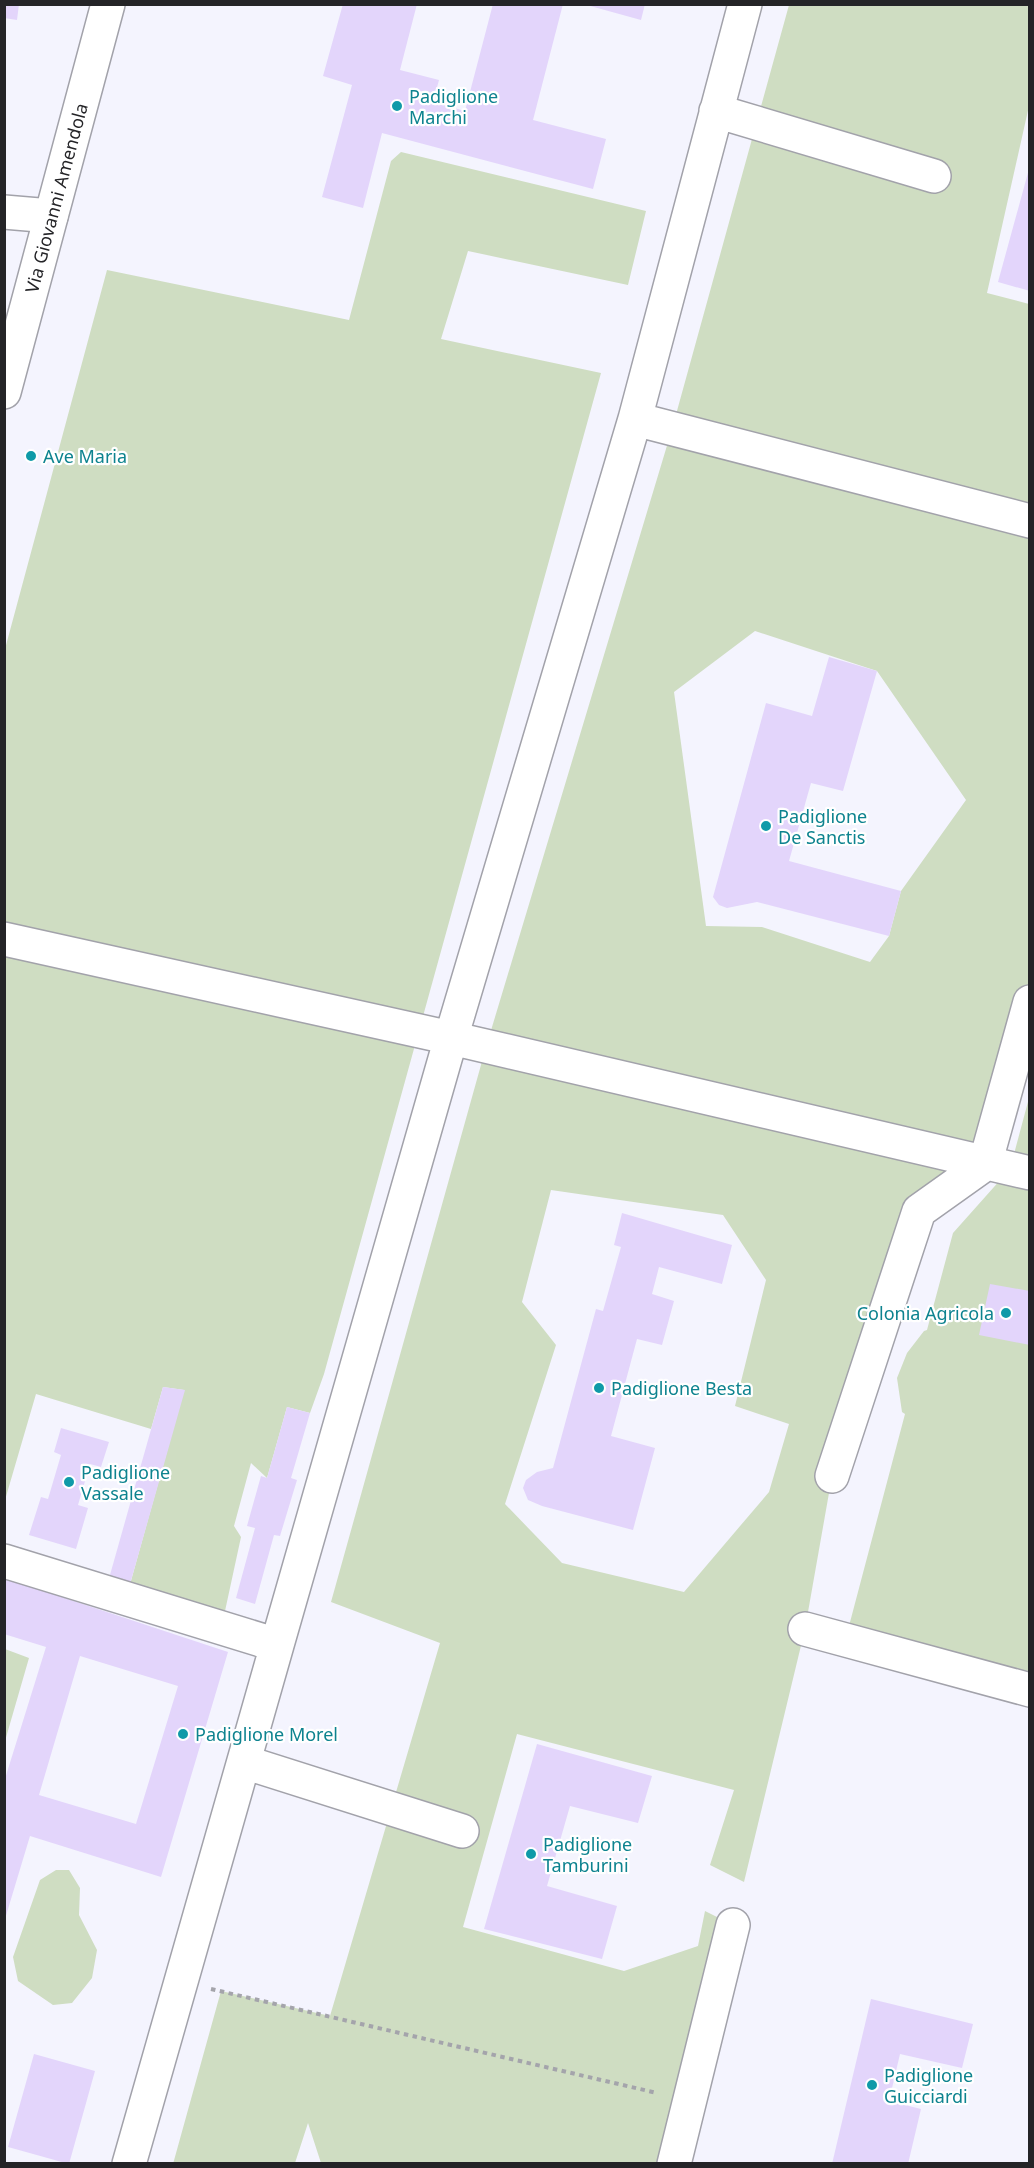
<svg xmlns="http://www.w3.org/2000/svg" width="1034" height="2168" viewBox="0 0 1034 2168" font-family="'Noto Sans',sans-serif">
  <rect width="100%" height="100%" fill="#f4f4fe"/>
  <path fill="#cfddc2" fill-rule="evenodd" d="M789,5H1029V106L987,293L1029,304L1030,1002L985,1164L919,1211L832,1476L805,1629L744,1882L710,1865L734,1790L517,1734L463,1927L624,1971L698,1946L705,1911L733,1925L674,2163H321L308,2123L295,2163L173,2164L221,1991L330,2016L440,1643L331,1602L486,1047L672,429ZM755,631L877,671L966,800L901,891L889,936L870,962L762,927L706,926L674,692ZM551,1190L723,1215L766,1280L735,1406L789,1424L769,1492L684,1592L562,1563L505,1504L556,1345L522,1302Z
    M401,152L646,211L628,285L468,251L441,339L601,373L324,1374L310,1413L287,1407L267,1478L251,1463L234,1526L241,1537L225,1611L129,1588L184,1390L163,1387L151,1429L36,1394L5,1500V649L107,270L349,320L391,161Z
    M1029,1098V1676L849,1626L905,1414L902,1412L897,1378L907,1353L924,1331L927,1330L953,1233L1010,1169Z
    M5,1649L29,1658L5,1741L4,1649Z
    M56,1870H69L80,1888L79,1915L97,1950L92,1978L72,2003L53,2005L18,1981L13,1957L40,1880Z"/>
  <path fill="#e3d5fb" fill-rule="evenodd" d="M4,4H19L17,20L4,18Z
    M343,4H417L400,70L439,80L433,102L465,111L493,4H563L533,120L606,139L593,189L382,133L363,208L322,197L352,85L323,76Z
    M583,4H645L641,20Z
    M1029,169H1030V291L998,282Z
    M829,657L877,671L843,791L811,783L789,861L901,891L889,936L757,902L727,908L719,905L713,897L766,703L812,716Z
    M622,1213L732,1245L722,1284L659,1267L652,1294L674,1301L662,1345L637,1339L611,1436L655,1448L633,1530L542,1506L528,1500L523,1488L526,1480L537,1472L553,1468L596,1309L603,1311L621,1247L614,1245Z
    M990,1284L1030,1291V1345L979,1335Z
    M163,1387L185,1390L130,1584L108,1582Z
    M287,1407L310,1413L291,1478L297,1480L280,1536L274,1535L255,1604L236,1598L255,1528L247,1526L261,1476L267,1478Z
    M61,1428L109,1442L101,1467L90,1464L78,1505L88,1508L76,1549L29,1535L41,1497L48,1499L61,1455L54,1452Z
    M4,1578L228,1652L161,1877L30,1836L5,1919L4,1782L46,1647L4,1634ZM80,1656L178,1686L136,1824L39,1795Z
    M537,1744L652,1776L638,1823L570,1806L547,1886L617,1906L602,1959L484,1929Z
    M871,1999L973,2024L962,2068L900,2054L889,2101L921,2109L908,2164H832Z
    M34,2054L95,2071L69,2164L8,2147Z"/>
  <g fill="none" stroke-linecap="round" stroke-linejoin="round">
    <defs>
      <path id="minor" d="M716,111L934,176
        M4,212L51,216
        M635,419L1030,521
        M4,939L451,1038L1030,1173
        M832,1476L919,1211L985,1164L1030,1002
        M4,1561L277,1645L129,2164
        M805,1629L1030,1690
        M277,1645L451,1038L635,419L745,4
        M244,1762L462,1831
        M674,2164L733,1925"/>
      <path id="major" d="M4,392L108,4"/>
    </defs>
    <use href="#minor" stroke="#a2a2aa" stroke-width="36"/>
    <use href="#major" stroke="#a2a2aa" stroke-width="36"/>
    <path stroke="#a4a4ab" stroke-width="4" stroke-dasharray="4.5 4.5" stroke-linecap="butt" d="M211,1989L657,2093"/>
    <use href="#minor" stroke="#fff" stroke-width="33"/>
    <use href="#major" stroke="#fff" stroke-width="33"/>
  </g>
  <g fill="#0f9aa8" stroke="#fff" stroke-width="2">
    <circle cx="397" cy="106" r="6"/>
    <circle cx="31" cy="456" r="6"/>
    <circle cx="766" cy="826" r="6"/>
    <circle cx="1006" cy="1313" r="6"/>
    <circle cx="599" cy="1388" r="6"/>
    <circle cx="69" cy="1482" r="6"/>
    <circle cx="183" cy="1734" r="6"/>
    <circle cx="531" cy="1854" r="6"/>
    <circle cx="872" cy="2085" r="6"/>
  </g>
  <g text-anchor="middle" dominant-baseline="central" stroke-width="4.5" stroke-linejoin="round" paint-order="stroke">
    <g font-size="18" fill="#0d838f" stroke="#fff" text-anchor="start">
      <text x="409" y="96">Padiglione<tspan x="409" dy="21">Marchi</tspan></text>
      <text x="43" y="456">Ave Maria</text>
      <text x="778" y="816">Padiglione<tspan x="778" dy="21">De Sanctis</tspan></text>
      <text x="994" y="1313" text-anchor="end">Colonia Agricola</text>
      <text x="611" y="1388">Padiglione Besta</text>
      <text x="81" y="1472">Padiglione<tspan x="81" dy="21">Vassale</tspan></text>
      <text x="195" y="1734">Padiglione Morel</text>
      <text x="543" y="1844">Padiglione<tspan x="543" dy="21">Tamburini</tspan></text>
      <text x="884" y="2075">Padiglione<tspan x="884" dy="21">Guicciardi</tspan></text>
    </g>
    <g font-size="18" fill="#242427" stroke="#fff">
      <text transform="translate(56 198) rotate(-75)">Via Giovanni Amendola</text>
    </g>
  </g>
  <rect width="1034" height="2168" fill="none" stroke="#242427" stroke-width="12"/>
</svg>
